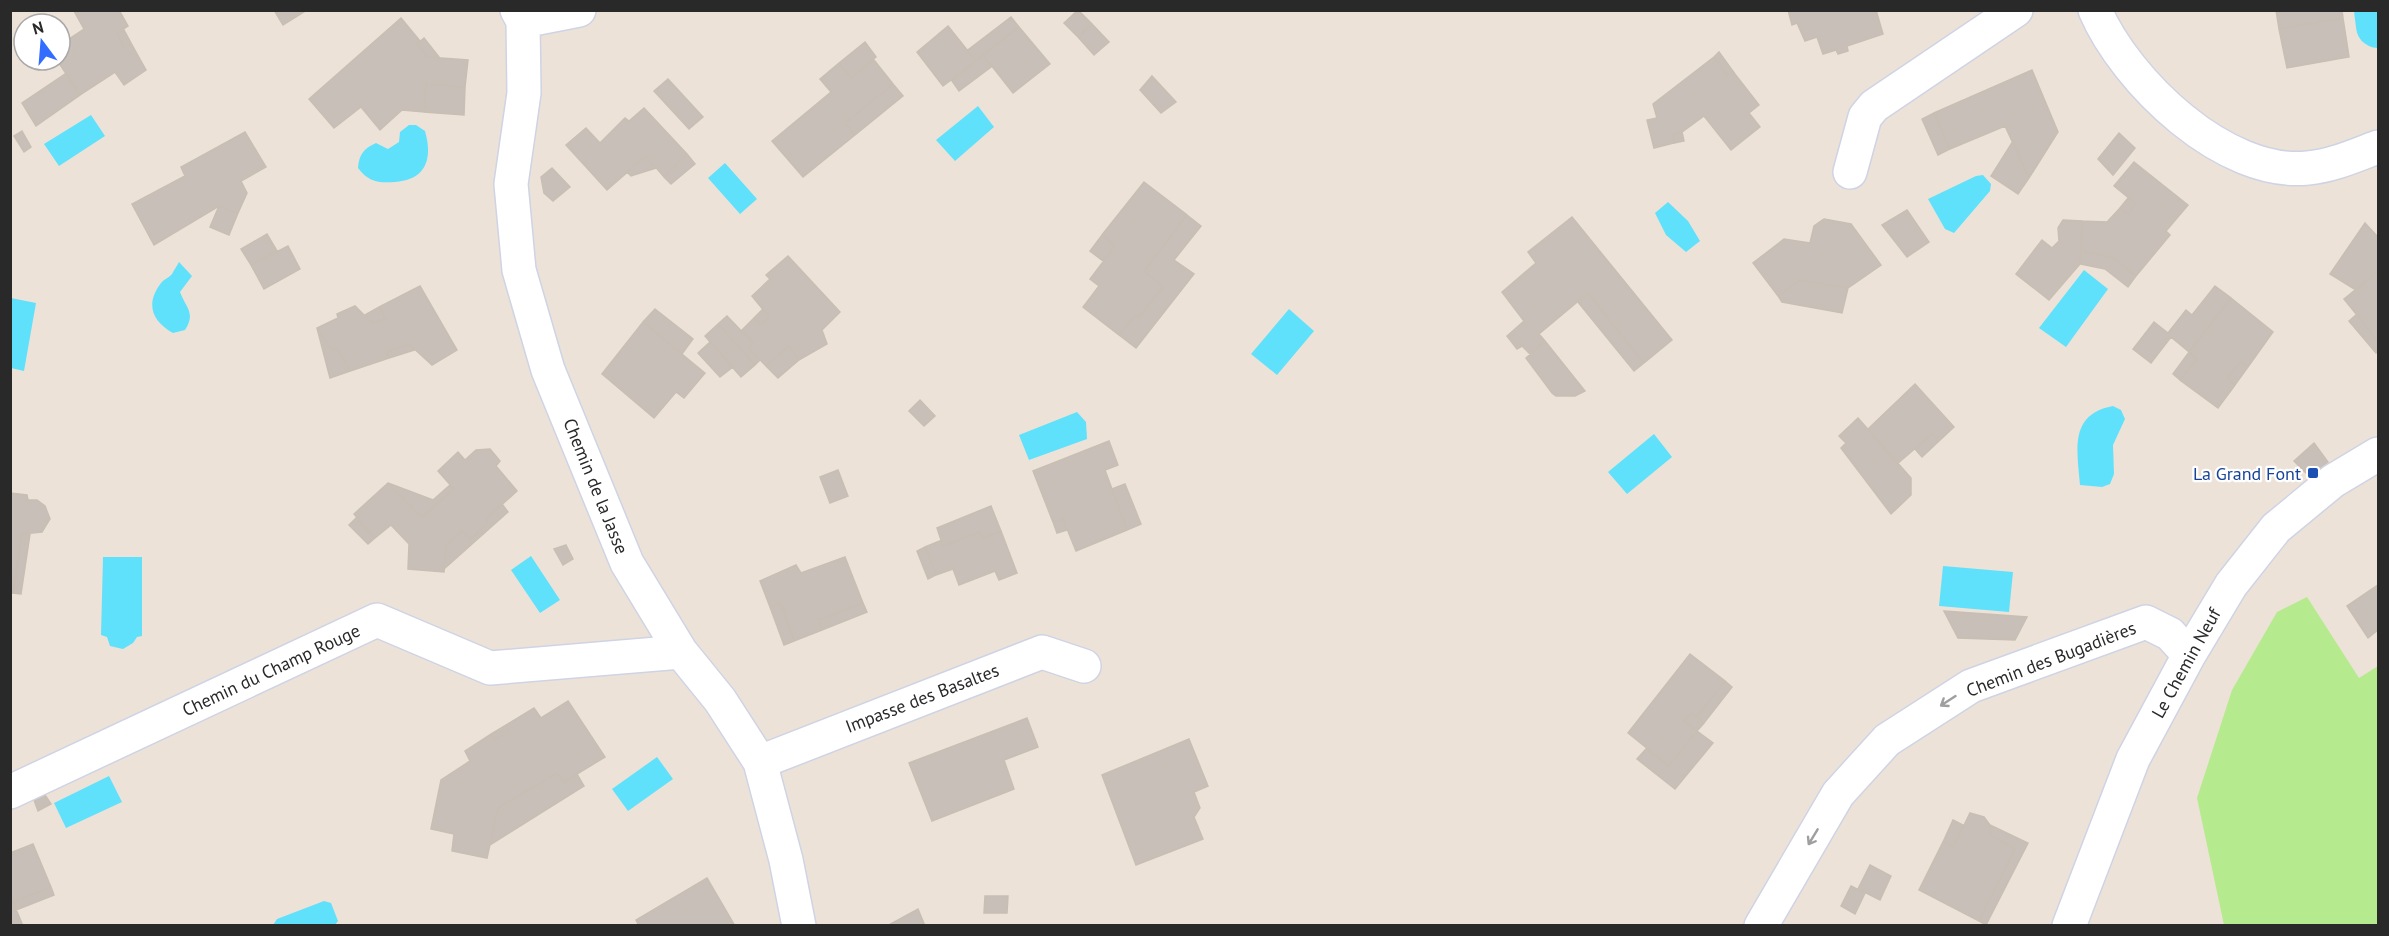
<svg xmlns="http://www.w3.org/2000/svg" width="2389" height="936" viewBox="0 0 2389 936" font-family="'PT Sans',sans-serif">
  <rect width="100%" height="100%" fill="#ede2d8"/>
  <path fill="#b6ea8e" d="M2307,597L2359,678L2378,666V925H2224L2197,798L2232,690L2277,612Z"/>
  <path fill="#5fe1fb" d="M978,106L994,127L955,161L936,140Z
    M91,115L105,136L59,166L44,144Z
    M409,125H416L425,131C433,159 426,180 395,182C377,183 369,182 358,168C359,155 363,149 376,143L388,149L399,142L400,132Z
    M725,163L757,199L740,214L708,178Z
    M1983,175L1991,184L1990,191L1954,233L1945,229L1928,199L1976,176Z
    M1668,202L1688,221L1700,241L1686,252L1666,235L1655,213Z
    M179,262L192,276L180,292C186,308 196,313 185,330L173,333C152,321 145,304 161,283C164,279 169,278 172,274C174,270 177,266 179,262Z
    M2084,270L2108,289L2066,347L2039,328Z
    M11,298L36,303L24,371L11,368Z
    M1289,309L1314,331L1277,375L1251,354Z
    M2113,406L2121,410L2125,419L2113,445L2114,474L2110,484L2102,487L2080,485C2077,450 2069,414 2113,406Z
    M1077,412L1086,422L1087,439L1029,460L1019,435Z
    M1654,434L1672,457L1627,494L1608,472Z
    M531,556L560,600L540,613L511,570Z
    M103,557H142V636L137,637L133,643L123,649L110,646L107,637L101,635Z
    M1943,566L2013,572L2009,612L1939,606Z
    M657,757L673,779L628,811L612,789Z
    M109,776L122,802L66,828L54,803Z
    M324,901L331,903L338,921L335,925H273L277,919Z"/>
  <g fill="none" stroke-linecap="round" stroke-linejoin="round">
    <path stroke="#5fe1fb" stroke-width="44" d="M2376,10L2378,26"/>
  </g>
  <path fill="#c8bfb8" stroke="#c8beb2" stroke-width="1.5" d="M119,10L128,26L117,33L124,48L131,43L146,70L124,85L115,72L80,95L57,60H60V45L84,29L74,11Z
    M274,10H307L283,25Z
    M1078,10L1092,24L1078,37L1064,23Z
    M1788,10H1876L1883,34L1847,46L1848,51L1838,54L1836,50L1823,54L1817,37L1805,41L1797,23L1792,25Z
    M2276,10H2342L2343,18L2279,29Z
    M1011,17L1019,27L976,61L968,50Z
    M401,18L420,41L417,44L427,57L468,60L465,87L426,84L424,112L402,110L380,130L361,107L334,128L309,99Z
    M2343,18L2349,57L2287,68L2279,29Z
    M1092,24L1109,42L1094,55L1078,37Z
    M948,26L976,61L943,86L917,52Z
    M1019,27L1050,64L1013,93L983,55Z
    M124,30L131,43L124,48L117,33Z
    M424,38L439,57H427L417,44Z
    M865,42L876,57L851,78L839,63Z
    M1719,52L1735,74L1727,75L1714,57Z
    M983,55L991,67L959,91L952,81Z
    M1714,57L1727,75L1735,74L1759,105L1749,113L1760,127L1731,150L1704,116L1682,132L1673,134L1674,143L1654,148L1647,120L1657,118L1653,104Z
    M874,60L893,84L845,123L855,135L803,177L772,141L831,92L820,79L839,63L851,78Z
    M2032,70L2058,132L2029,178L2005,126L1950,149L1934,113Z
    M65,74L80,95L36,126L22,103Z
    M1152,76L1176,102L1161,113L1140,90Z
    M668,79L703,117L689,129L654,91Z
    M426,84L465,87L464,115L424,112Z
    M893,84L903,96L855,135L845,123Z
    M644,108L687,154L664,177L646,156L607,190L566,145L586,128L600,143L625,118L629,121Z
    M1934,113L1950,149L1938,155L1922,119Z
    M22,131L31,147L24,152L14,136Z
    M245,132L266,167L241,181L247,193L238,213L219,206L154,245L132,204L185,176L181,167Z
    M1682,132L1684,141L1674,143L1673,134Z
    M2119,133L2135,148L2113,175L2098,159Z
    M2013,141L2029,178L2018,194L1991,176Z
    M687,154L695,164L671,184L664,177Z
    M646,156L656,168L631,176L627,172Z
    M2134,162L2188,205L2166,231L2170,235L2136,276L2112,257L2081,251L2082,221L2107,222L2120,208L2128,215L2136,204L2114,186Z
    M552,168L570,187L553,201L544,193L541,177Z
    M1144,182L1187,215L1144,271L1163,287L1139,317L1136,315L1119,335L1083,307L1099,286L1090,279L1115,246L1102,235Z
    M2128,198L2136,204L2128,215L2120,208Z
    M219,206L238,213L229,235L210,227Z
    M1907,210L1929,242L1907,257L1882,225Z
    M1187,215L1201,226L1174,260L1194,274L1136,348L1119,335L1136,315L1139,317L1163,287L1144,271Z
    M1572,217L1672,340L1644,363L1588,293L1539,334L1545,341L1530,354L1522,346L1517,349L1507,336L1524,321L1502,292L1536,263L1528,252Z
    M1824,219L1851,224L1881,265L1848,288L1800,280L1778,296L1753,263L1784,239L1810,243L1814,226Z
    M2063,220L2082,221L2080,264L2049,300L2016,274L2042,240L2052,248L2059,241L2058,228Z
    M2365,223L2378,237V271L2356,290L2330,274Z
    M267,234L277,251L251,265L241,249Z
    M1102,235L1115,246L1103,261L1090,251Z
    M288,246L300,269L264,289L251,265Z
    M2081,251L2112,257L2136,276L2128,287L2105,269L2080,264Z
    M788,256L840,312L822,330L827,344L799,360L789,346L766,366L749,348L753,343L742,330L754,318L761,325L769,317L752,296L770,279L766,275Z
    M2378,271V341L2344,299Z
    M1800,280L1848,288L1842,313L1782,302L1778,296Z
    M420,286L457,350L432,365L409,344L387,352L389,358L350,371L337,348L332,350L317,328L338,318L337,314L355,306L372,323L386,318L379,307Z
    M2215,286L2231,298L2189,352L2171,337L2151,363L2133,349L2154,322L2168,333L2186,310L2192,315Z
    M1588,293L1644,363L1634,371L1577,301Z
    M2231,298L2273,332L2248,367L2241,362L2227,378L2235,385L2218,408L2180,380L2197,359L2189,352Z
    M379,307L386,318L372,323L365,315Z
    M655,309L693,339L682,354L643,322Z
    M763,309L769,317L761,325L754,318Z
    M2357,314L2378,341V351L2376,353L2349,321Z
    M727,316L753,343L749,348L760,360L755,365L718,324Z
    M643,322L705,373L684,398L676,392L654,418L602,374Z
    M718,324L755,365L741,377L705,336Z
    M317,328L332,350L337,348L350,371L330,378Z
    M1545,341L1585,391L1575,396H1556L1552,393L1526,358Z
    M710,342L733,367L720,377L698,353Z
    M409,344L414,350L389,358L387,352Z
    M789,346L799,360L778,378L766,366Z
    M2189,352L2197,359L2180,380L2173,374Z
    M2241,362L2248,367L2235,385L2227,378Z
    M1915,384L1954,427L1939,441L1932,434L1897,464L1868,429Z
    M920,400L935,416L924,426L909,411Z
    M1858,418L1911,478V495L1891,514L1841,448L1846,443L1839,436Z
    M1932,434L1939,441L1922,457L1915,449Z
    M1109,441L1118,465L1105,470L1127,530L1076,551L1063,519L1053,522L1033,471Z
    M2314,443L2328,462L2309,476L2294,461Z
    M490,449L500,461L496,466L517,491L486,519L487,524L471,539L462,531L446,545L444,572L408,569L409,544L391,525L375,538L354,514L388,483L422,517L454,489L438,471L458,452L465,460L476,450Z
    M838,470L848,496L830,503L820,477Z
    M388,483L433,500L450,485L454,489L422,517Z
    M1125,484L1141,524L1127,530L1112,489Z
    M10,493L27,495L28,500H37L45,506L50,519L42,532L22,534L13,593H10Z
    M502,504L508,512L444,569L446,545L462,531L471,539L487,524L486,519Z
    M991,506L1001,531L983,538L980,532L943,546L937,528Z
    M356,518L375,538L368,544L349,525Z
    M1063,519L1067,530L1057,533L1053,522Z
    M1001,531L1017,573L999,580L995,571L959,585L953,569L936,575L925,547L942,540L943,546L980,532L983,538Z
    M22,534H30L21,594L13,593Z
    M566,545L573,559L563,565L554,549Z
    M925,547L936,575L928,579L917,551Z
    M845,557L863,603L819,620L822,630L794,641L781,603L770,607L760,581L796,565L801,573Z
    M2378,585V630L2368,638L2347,606Z
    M781,603L794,641L784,645L770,607Z
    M863,603L867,612L822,630L819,620Z
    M1944,611L2027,617L2015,640L1958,638Z
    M1690,654L1725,681L1697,717L1691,713L1684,721L1697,731L1669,766L1628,733Z
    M1725,681L1732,687L1704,723L1697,717Z
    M568,701L605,757L564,782L557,773L498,808L487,858L452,851L454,834L431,829L441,780L470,761L465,751L491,734L494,740L509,732L506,725L534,708L541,718Z
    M1691,713L1704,723L1697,731L1684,721Z
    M1027,718L1038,747L1004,760L1014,789L932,821L909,763Z
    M506,725L509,732L494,740L491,734Z
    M1697,731L1713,743L1675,789L1637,759L1646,749L1669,766Z
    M1189,739L1208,786L1194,792L1200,808L1194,817L1203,839L1136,865L1102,775Z
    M557,773L564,782L577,774L584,786L490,845L498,808Z
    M45,795L51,804L38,811L34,800Z
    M1970,813L1984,817L1990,825V835L2015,849L1979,921L1919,890L1943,842L1954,846Z
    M1953,820L1963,825L1954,846L1943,842Z
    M1990,825L2028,843L1986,925L1979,921L2015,849L1990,835Z
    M33,844L51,887L13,902L23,926H10V853Z
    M1870,865L1891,876L1880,900L1858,889Z
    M707,878L735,926H639L636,920Z
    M1851,886L1865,893L1855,914L1841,906Z
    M51,887L54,895L16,910L13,902Z
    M985,896H1008L1007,913H984Z
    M918,909L925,926H887Z"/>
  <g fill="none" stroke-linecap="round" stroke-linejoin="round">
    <defs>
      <path id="minor" d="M517,10L523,21L524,93L511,184L519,270L548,370L627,563L681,652L720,700L760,762L786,860L799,926
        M2095,10C2126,82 2225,177 2308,168C2332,166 2356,155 2378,147
        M523,21L579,10
        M1850,172L1865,117L1874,106L2016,10
        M760,762L1042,652L1084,666
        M10,792L377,620L490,668L681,652
        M1761,926L1838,794L1887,740L1971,686L2146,622L2170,634L2189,655
        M2069,926L2133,759L2189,655L2231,585L2276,528L2333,481L2378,454"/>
    </defs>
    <use href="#minor" stroke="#ced4e4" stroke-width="36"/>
    <use href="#minor" stroke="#fff" stroke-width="33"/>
  </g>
  <defs><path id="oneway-shaft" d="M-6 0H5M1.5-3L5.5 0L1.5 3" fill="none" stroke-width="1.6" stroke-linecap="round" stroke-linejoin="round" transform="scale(1.5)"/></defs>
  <g stroke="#9f9f9f">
    <use href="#oneway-shaft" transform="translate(1948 701) rotate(147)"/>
    <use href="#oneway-shaft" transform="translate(1813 837) rotate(121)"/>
  </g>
  <rect fill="#1a4fb4" stroke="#fff" stroke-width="2" x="2307" y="467" width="12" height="12" rx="3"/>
  <g text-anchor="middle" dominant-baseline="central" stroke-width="4.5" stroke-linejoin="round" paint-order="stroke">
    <g font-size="18" fill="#164399" stroke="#fff" text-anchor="end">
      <text x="2301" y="473">La Grand Font</text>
    </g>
    <g font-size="18" fill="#292929" stroke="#fff">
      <text transform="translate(596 486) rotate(68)">Chemin de la Jasse</text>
      <text transform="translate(2051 659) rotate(-21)">Chemin des Bugadières</text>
      <text transform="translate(2186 663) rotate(-61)">Le Chemin Neuf</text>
      <text transform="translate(271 670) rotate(-25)">Chemin du Champ Rouge</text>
      <text transform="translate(922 698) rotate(-21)">Impasse des Basaltes</text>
    </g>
  </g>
  <rect width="2389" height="936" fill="none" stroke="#292929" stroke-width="24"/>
  <g transform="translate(42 42) rotate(344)"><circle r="28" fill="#ffffff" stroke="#a9a9a9" stroke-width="1.5"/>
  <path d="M0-4.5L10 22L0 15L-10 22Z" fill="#336dff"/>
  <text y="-9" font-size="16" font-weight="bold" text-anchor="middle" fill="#292929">N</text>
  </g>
</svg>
